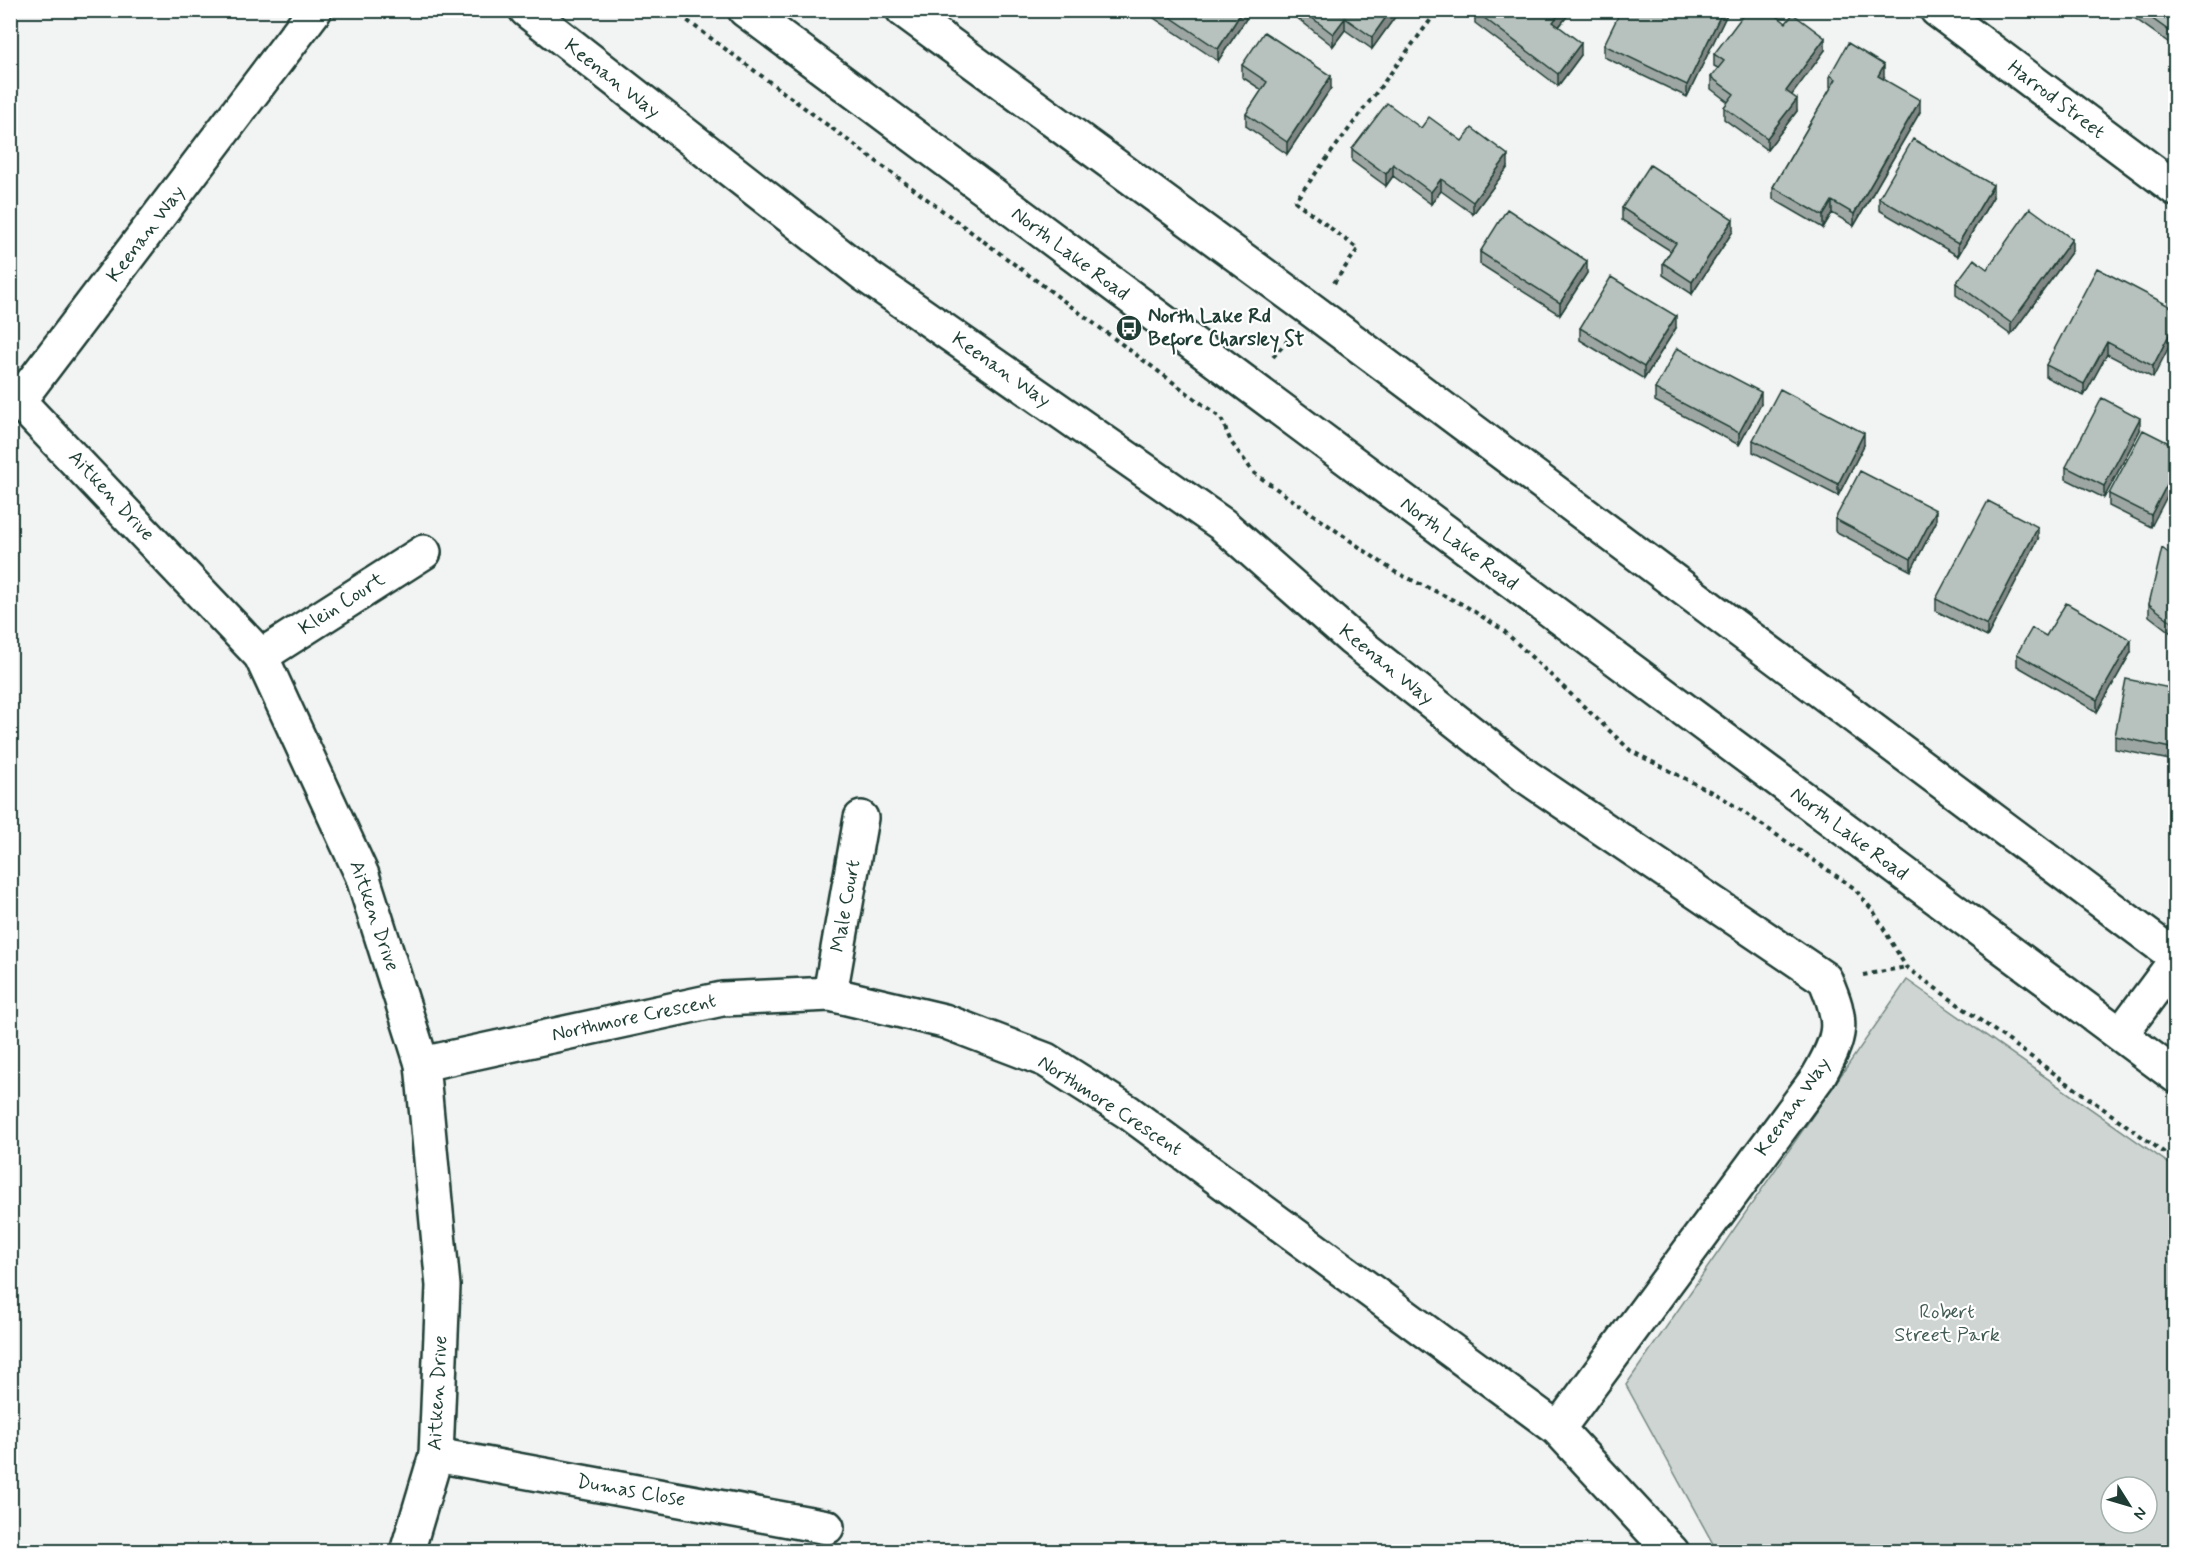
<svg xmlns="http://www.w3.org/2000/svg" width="2186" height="1562" viewBox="0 0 2186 1562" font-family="Mynerve,sans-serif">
  <rect width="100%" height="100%" fill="#f2f3f3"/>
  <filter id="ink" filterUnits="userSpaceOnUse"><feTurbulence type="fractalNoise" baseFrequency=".0167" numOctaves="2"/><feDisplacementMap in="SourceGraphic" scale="12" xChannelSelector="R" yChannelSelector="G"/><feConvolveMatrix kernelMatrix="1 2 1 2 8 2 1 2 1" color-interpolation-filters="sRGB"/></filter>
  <g filter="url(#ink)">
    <path fill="#ced5d3" stroke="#768984" stroke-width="1.5" fill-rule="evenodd" d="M1907,980L2175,1168V1551H1717L1626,1385ZM2111,1487H2147V1523H2111Z"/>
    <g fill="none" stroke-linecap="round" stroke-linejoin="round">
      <defs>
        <path id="minor" d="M526,10L865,275L1223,525L1351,638L1527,777L1825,979C1844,1023 1842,1035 1818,1077L1558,1429
          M1937,10L2176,189
          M20,399L315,10
          M261,656L424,552
          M830,994L861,818
          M2121,1034L2176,960
          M422,1064L722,999L830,994L944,1021L1046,1060L1128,1112L1558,1429L1672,1552
          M436,1455L827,1527"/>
        <path id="tertiary" d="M10,392L261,656L362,875L422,1064L443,1286L436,1455L407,1552"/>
        <path id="primary" d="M745,10L2176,1076
          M903,10L1313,311L2176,957"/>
      </defs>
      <use href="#minor" stroke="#1f3d34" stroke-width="38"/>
      <use href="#tertiary" stroke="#1f3d34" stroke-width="38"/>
      <use href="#primary" stroke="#1f3d34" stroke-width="38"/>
      <path stroke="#1f3d34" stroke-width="4" stroke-dasharray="4.5 4.5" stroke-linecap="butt" d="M673,10L1221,418L1231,442L1254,473L1395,572L1464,605L1503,630L1631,751L1723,798L1854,888L1874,912L1906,967L2176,1161
        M1334,283L1358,249L1295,201L1438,10
        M1273,357L1290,338
        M1863,975L1906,967
        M2169,1156L2176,1147"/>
      <use href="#minor" stroke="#fff" stroke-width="33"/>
      <use href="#tertiary" stroke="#fff" stroke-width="33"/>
      <use href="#primary" stroke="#fff" stroke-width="33"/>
    </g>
    <path fill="#9da6a3" stroke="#1f3d34" stroke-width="1.5" d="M1142,10H1246V19L1218,61Z
      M1287,10H1400L1372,49L1345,30L1333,46Z
      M1568,10V15L1559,27L1581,55L1558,86L1475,23V11Z
      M1729,10L1687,97L1604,57V45Z
      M2123,10H2175V47Z
      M1825,50L1791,95L1797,111L1767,150L1724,119V107L1728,102L1711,89V77L1718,68L1714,66V54Z
      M1242,65L1331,88L1287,154L1246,126V114L1262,90L1242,77Z
      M1830,75L1884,77L1883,78L1920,112L1854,226L1832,213L1823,228L1773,199V187L1831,88L1830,87Z
      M1421,128L1462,141L1508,167L1473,214L1441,191L1431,204L1393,176L1386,186L1352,161V149Z
      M1993,197L1958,256L1879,210V198Z
      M1622,208L1733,231L1692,294L1663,275V263L1671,251L1622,220Z
      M2072,251L2011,335L1956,295V283L1987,269Z
      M1480,252L1587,273L1560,315L1480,264Z
      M2175,309L2153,378L2107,354L2084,396L2046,377V365Z
      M1580,328H1676L1644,379L1580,340Z
      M1655,389L1761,404L1739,445L1655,401Z
      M2140,430L2104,498L2066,479V467Z
      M1753,440L1864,445L1838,496L1753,452Z
      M2175,446L2151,527L2109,506V494Z
      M1835,519L1936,522L1911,571L1835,531Z
      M2038,539L1987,637L1936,611V599Z
      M2175,558V636L2149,616V604Z
      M2131,652L2097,712L2017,666V654Z
      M2175,689V761L2115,749V736Z"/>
    <path fill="#808784" stroke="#1f3d34" stroke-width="1.5" d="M1243,10H1246V19L1218,61V49Z
      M1391,10H1400L1372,49V37Z
      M1562,10H1568V15L1553,34V22Z
      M1723,10H1729L1687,97V85Z
      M1345,18V30L1333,46V34Z
      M1825,38V50L1786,103V91Z
      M1581,43V55L1558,86V74Z
      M1884,65V77L1878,88V76Z
      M1331,76V88L1287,154V142Z
      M1797,99V111L1767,150V138Z
      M1920,100V112L1854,226V214Z
      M1508,155V167L1473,214V202Z
      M1393,164V176L1386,186V174Z
      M1441,179V191L1431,204V192Z
      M1993,185V197L1958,256V244Z
      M1832,201V213L1823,228V216Z
      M1733,219V231L1692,294V282Z
      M2072,239V251L2011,335V323Z
      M1587,261V273L1560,315V303Z
      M1676,316V328L1644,379V367Z
      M2175,323V335L2153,378V366Z
      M2107,342V354L2084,396V384Z
      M1761,392V404L1739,445V433Z
      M2140,418V430L2104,498V486Z
      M1864,433V445L1838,496V484Z
      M2175,469V481L2151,527V515Z
      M1936,510V522L1911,571V559Z
      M2038,527V539L1987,637V625Z
      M2131,640V652L2097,712V700Z"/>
    <path fill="#b7c1bd" stroke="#1f3d34" stroke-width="1.5" d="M1160,10H1243L1218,49Z
      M1302,10H1391L1372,37L1345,18L1333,34Z
      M1475,10H1562L1553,22L1581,43L1558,74L1475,11Z
      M1621,10H1723L1687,85L1604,45Z
      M1747,10H1769L1786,23L1793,14L1825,38L1786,91L1797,99L1767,138L1724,107L1734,94L1711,77L1724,61L1714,54Z
      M2140,10H2175V35Z
      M1264,32L1331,76L1287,142L1246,114L1267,82L1242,65Z
      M1848,43L1884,65L1878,76L1920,100L1854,214L1832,201L1823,216L1773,187L1836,79L1830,75Z
      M1387,103L1421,128L1429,117L1462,141L1472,128L1508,155L1473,202L1441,179L1431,192L1393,164L1386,174L1352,149Z
      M1913,139L1993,185L1958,244L1879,198Z
      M1650,165L1733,219L1692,282L1663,263L1676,243L1622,208Z
      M2030,208L2072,239L2011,323L1956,283L1974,259L1987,269Z
      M1507,209L1587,261L1560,303L1480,252Z
      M2097,268L2175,309V323L2153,366L2107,342L2084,384L2046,365Z
      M1611,277L1676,316L1644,367L1580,328Z
      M1677,348L1761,392L1739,433L1655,389Z
      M1780,389L1864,433L1838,484L1753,440Z
      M2102,398L2140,418L2104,486L2066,467Z
      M2143,430L2175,446V469L2151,515L2109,494Z
      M1860,471L1936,510L1911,559L1835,519Z
      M1988,501L2038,527L1987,625L1936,599Z
      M2162,548L2175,558V624L2149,604Z
      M2066,603L2131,640L2097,700L2017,654L2032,628L2046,636Z
      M2126,679L2175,689V749L2115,736Z"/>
  </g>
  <defs>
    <symbol id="bus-disc" viewBox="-11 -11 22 22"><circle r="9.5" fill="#1f3d34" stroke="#fff"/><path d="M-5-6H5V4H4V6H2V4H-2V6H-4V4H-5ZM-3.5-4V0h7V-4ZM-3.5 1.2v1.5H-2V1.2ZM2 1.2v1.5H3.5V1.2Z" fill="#fff"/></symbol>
  </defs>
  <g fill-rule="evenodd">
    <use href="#bus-disc" x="1114" y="313" width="30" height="30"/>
  </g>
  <g text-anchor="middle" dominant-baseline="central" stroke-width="4.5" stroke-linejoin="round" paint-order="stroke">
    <g font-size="20" fill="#1f3d34" stroke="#fff">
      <text transform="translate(612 79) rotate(38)">Keenan Way</text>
      <text transform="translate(2056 100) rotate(37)">Harrod Street</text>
      <text transform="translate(146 234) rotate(-53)">Keenan Way</text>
      <text transform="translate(1070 254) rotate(37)">North Lake Road</text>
      <text transform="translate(1001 370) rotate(35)">Keenan Way</text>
      <text transform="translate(111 496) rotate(47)">Aitken Drive</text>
      <text transform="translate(1459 544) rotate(37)">North Lake Road</text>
      <text transform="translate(342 604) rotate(-33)">Klein Court</text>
      <text transform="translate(1386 665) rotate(39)">Keenan Way</text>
      <text transform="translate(1849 834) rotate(37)">North Lake Road</text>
      <text transform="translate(846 906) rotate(-80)">Male Court</text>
      <text transform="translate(374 916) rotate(71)">Aitken Drive</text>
      <text transform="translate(634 1018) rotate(-12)">Northmore Crescent</text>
      <text transform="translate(1110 1106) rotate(33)">Northmore Crescent</text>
      <text transform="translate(1793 1107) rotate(-55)">Keenan Way</text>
      <text transform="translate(438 1393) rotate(-87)">Aitken Drive</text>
      <text transform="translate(631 1491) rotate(10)">Dumas Close</text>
    </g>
    <g font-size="20" font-weight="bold" fill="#1f3d34" stroke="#fff" text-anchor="start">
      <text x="1148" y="316">North Lake Rd<tspan x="1148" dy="23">Before Charsley St</tspan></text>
    </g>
    <g font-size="20" fill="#425b54" stroke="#fff">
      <text x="1947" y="1312">Robert<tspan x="1947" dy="23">Street Park</tspan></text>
    </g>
  </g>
  <rect width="2186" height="1562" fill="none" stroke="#fff" stroke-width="36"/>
  <rect x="18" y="18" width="2150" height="1526" fill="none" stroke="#1f3d34" stroke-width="2" filter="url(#ink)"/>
  <g transform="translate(2129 1505) rotate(127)"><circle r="28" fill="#ffffff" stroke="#a5b1ae" stroke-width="1.5"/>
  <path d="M0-4.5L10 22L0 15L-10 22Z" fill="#1f3d34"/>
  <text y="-9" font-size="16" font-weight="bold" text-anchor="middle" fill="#1f3d34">N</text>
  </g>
</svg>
